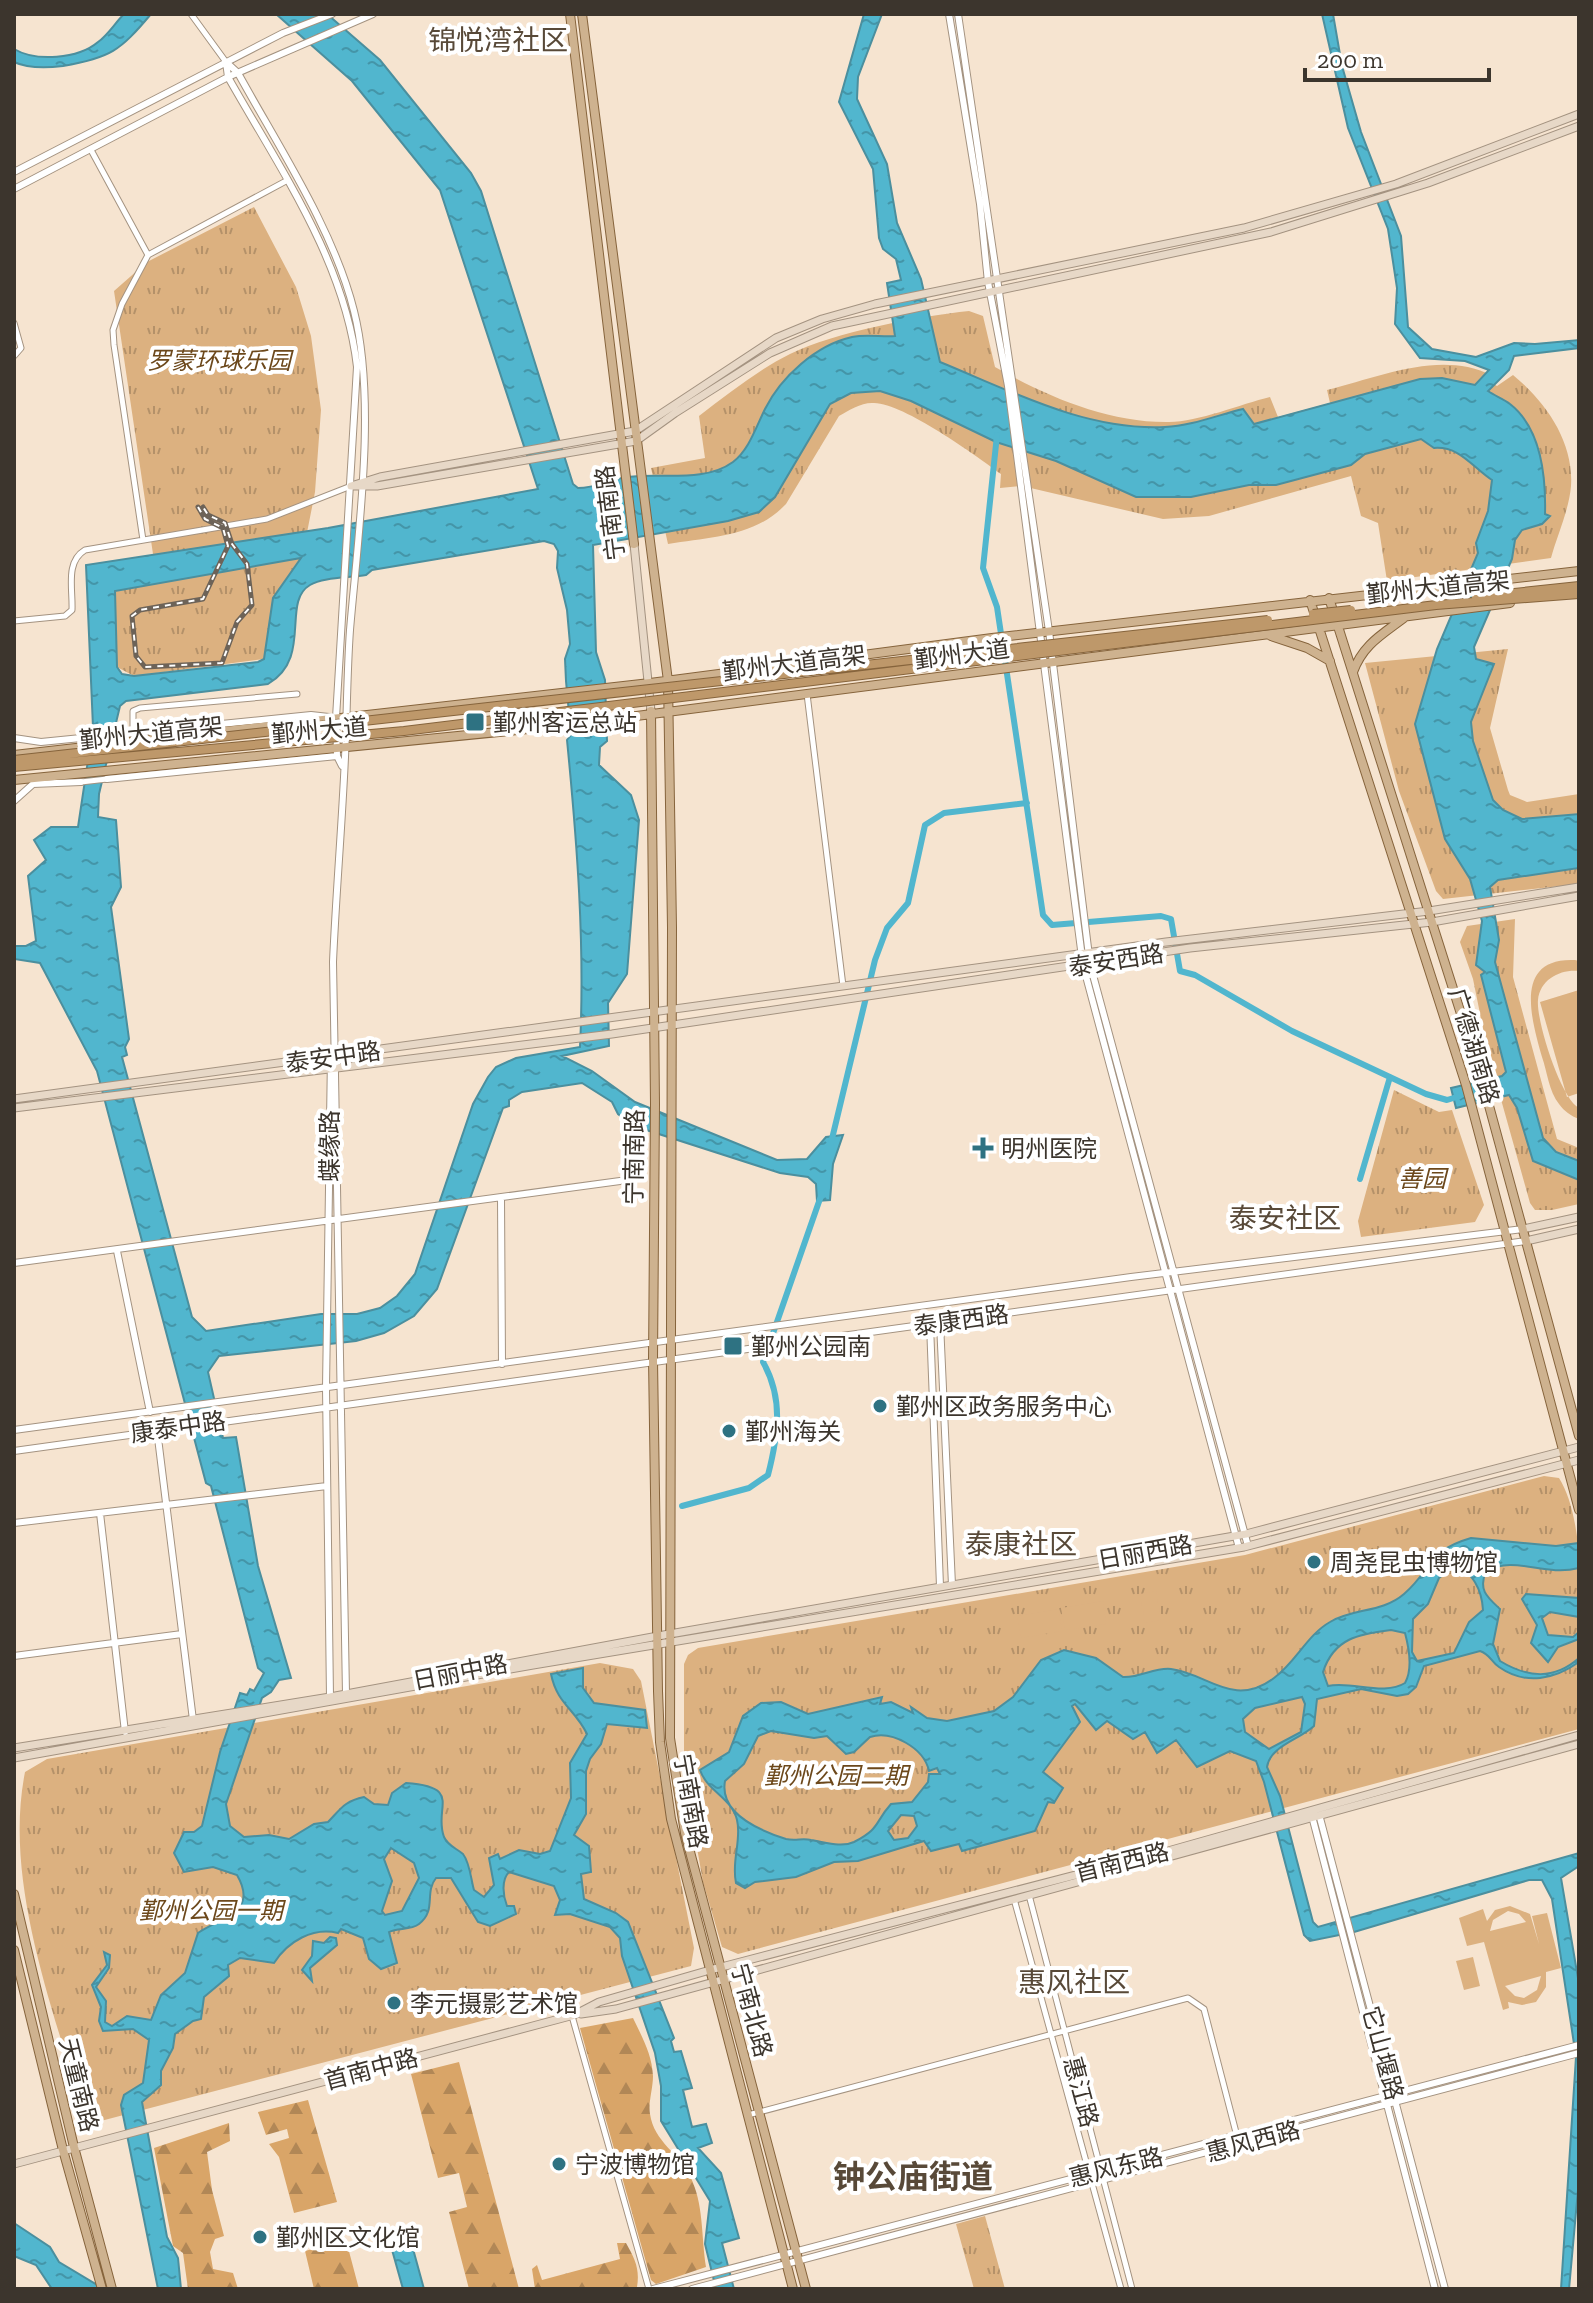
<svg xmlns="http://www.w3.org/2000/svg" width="1593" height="2303" viewBox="0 0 1593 2303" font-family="'Zilla Slab','Noto Sans SC',serif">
  <defs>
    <pattern id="forest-firs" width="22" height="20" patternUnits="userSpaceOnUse" patternTransform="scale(2)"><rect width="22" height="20" fill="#d9a568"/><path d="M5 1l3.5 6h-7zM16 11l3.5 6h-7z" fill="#b18756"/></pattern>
    <pattern id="park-tufts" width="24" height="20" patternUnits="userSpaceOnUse" patternTransform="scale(2)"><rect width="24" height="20" fill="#dcb180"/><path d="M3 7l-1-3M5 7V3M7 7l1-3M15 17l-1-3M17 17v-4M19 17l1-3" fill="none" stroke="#b49169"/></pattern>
    <pattern id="water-ripples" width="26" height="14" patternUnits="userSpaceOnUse" patternTransform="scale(2)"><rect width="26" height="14" fill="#51b6ce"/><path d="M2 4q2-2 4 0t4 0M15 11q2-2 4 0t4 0" fill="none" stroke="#4495a8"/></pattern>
  </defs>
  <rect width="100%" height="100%" fill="#f6e4d0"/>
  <path fill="url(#forest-firs)" d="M633,2018C642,2037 652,2054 653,2076C653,2089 648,2102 650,2114C654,2142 679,2153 690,2176C704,2204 701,2235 706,2267L656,2284L651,2280L580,2028Z
    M459,2062L519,2289H469L449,2212L467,2207L459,2173L438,2178L411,2074Z
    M308,2100L337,2202L294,2213L279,2157L269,2144L289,2138L287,2129L266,2135L258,2112Z
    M229,2123L230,2141L207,2152L212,2190L224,2236L215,2239L210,2252L213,2269L233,2273L238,2289H188L183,2253L173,2246L154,2148Z
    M346,2240L359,2289H314L305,2251Z
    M617,2243H626C635,2259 640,2269 637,2287L535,2289L532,2269L537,2265L542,2280L620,2259Z"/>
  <path fill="url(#park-tufts)" d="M254,207L296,287L311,336L321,410L315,492L302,558L273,598L264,659L134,676L117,667L113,600L115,591L157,581L114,291L147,262Z
    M969,311L983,316L995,367C1046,396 1108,423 1169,422C1198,422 1241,404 1270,397L1278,417L1330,403L1327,390C1380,377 1440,350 1491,375L1487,380L1497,386L1513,375C1546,402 1574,442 1571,486C1569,510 1557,536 1551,558L1387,581L1378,523L1361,516L1351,476L1209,516L1163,519L1022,486L1000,488L1001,474C975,455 905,404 874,403C862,402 849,410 839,416L786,504C755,537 711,537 668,544L651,468L705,458L699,416C728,394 758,370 790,354C835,332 920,316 969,311Z
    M1508,649L1490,728L1508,790L1510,795L1527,802L1579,794V884L1443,899L1436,891L1399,791L1365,663Z
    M1515,919L1513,977L1557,1139L1579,1148V1204L1552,1210H1535L1530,1203L1488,1053L1473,979L1460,942L1467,926Z
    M1394,1090L1439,1112L1452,1110L1484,1205L1475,1222L1361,1237L1358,1221Z
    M1544,1476L1559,1478C1592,1530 1579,1664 1579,1729L738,1954L722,1947L703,1882L684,1774V1664L688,1655L698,1648L1245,1555Z
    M600,1663L633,1669L641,1681L694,1948L691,1966L97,2122L84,2116C54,2010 3,1883 25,1772L47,1759Z
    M985,2216L1005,2289H974L956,2224Z"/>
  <path fill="#dcb180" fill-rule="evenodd" d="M1575,960L1579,961V971C1561,969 1540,979 1538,1000C1536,1021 1561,1099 1579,1108V1119C1571,1116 1564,1111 1559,1104C1549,1092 1547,1071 1542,1057C1532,1021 1512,957 1575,960Z
    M1579,990V1093L1567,1097L1540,1002Z
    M1156,1591L1161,1620L1145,1623L1140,1594Z
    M1103,1601L1106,1624L1065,1630L1061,1608Z
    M1059,1609L1062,1631L1021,1638L1017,1616Z
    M1510,1906L1530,1914L1539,1944L1532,1916L1547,1913L1561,1968L1546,1972V1987L1536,2002L1522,2005L1508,2002L1509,2008L1503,2010L1484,1942L1467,1946L1459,1918L1483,1909L1487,1921L1495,1910ZM1508,1911L1519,1914L1526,1922L1490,1931L1493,1920ZM1541,1976L1537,1990L1524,1998L1515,1996L1505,1986Z
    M1473,1957L1480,1986L1464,1990L1456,1961Z"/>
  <path fill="url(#water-ripples)" stroke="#4b8f9e" stroke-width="2" fill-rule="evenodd" d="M124,14H151C120,51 110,58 63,66C47,68 29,69 14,62V49C36,62 78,59 98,42C108,35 115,23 124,14Z
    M276,14H327L380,60L471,173L481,191L573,484L578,488C592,488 600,484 613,480C650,469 700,486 733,462C749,450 756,427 765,409C781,377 816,345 852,337C866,334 882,337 895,336L887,283L901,280L896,259L883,249L879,238L873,169L839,102L864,14H882L858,77L857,99L887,164L897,223L921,279L940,362C1011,391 1086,431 1165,427C1191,426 1218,415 1243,409L1254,424L1420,379L1442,378L1475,385L1489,370L1465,361L1420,358L1395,324L1397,288L1388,229L1348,128L1322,14H1333L1342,66L1361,132L1401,236L1408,327L1432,349L1476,357L1514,343L1535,344L1579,340V348L1514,356L1509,370L1488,391C1495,396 1504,399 1510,404C1542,429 1546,477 1545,514L1550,516L1542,524L1522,530L1515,540L1512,559L1474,647L1476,659L1494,664L1471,722L1473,741L1493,800L1503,810L1522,819L1579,814V868L1498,880L1490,887L1499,940L1495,962L1543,1138L1556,1152L1579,1161V1180L1533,1161L1517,1108L1509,1095L1456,1108L1451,1088L1502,1076L1506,1072L1481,975L1485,972L1476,965L1482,921L1470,879L1445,839L1415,724L1437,649L1478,553L1476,543L1488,511L1492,480C1472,467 1460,446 1434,448L1421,439L1365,454L1351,465L1276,485H1249L1191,497H1136L1056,461L996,442L911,401L880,391L851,393L830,404L775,497L759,512L728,521L593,545L596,652L605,680L607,741L600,747L599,765L631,795L639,820L627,974L608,1003L609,1046L562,1056L592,1071L635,1102L777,1160L807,1159L826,1137L843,1135L833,1164L830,1200L817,1201L816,1184L808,1177L780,1173L634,1126L618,1114L612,1102L582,1083L522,1092L509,1100V1106L503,1108L437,1289L414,1316L384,1333L356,1341L219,1356L208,1372L223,1438L236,1437L258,1566L291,1678L279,1680L271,1692L262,1698L226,1804L230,1826L244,1837L269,1835L289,1839L314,1824L328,1822C340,1810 344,1801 364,1797L374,1804L388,1805L392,1793L406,1783C464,1787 433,1808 444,1837C448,1846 456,1848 463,1854C470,1863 471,1880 474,1890L484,1897L494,1885L489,1858L498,1854L500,1859L519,1850L540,1854L550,1851L571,1798L570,1763L587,1734C575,1709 557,1704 551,1674L583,1668V1688L594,1703L645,1710L647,1728L607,1724L601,1744L590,1759L586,1771V1814L574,1835L589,1846L591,1872L581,1874L584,1899L616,1913L628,1922L674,2038L671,2041L674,2052L681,2051L692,2088L683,2090L692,2127L706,2124L712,2143L698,2148L721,2173L739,2238L722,2243L734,2289H716L705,2244L710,2201L661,2121V2086L655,2053L622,1956L620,1938L610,1927L570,1914L555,1915L560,1900L554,1886L509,1872C501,1880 503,1896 507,1906H514L516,1914L490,1926L478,1922L451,1878H436C424,1893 437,1910 419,1924C410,1931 398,1927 389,1932L397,1963L381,1969L369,1959L363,1938L341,1929L338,1933C313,1927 288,1941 274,1963L240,1958L228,1965L229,1976L204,1997L201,2019L193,2021L175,2034L173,2048L161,2071V2085L142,2102L167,2237L178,2258L181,2289H158L121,2105L124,2095L143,2083L149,2040L133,2029L103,2031L99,2021L101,2007L92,1985L107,1965L104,1952L110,1955L109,1968L96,1987L106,2001L105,2022L112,2026L127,2016L151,2020L161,1995L185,1973L198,1933C221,1917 259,1913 237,1875L213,1867L184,1872L174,1853L184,1832H194L202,1826L220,1752L240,1693L247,1695L250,1689L254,1691L264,1673L258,1668L211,1486L206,1483L97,1071L40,963L14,959V946H26L36,941L28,876L46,860L34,840L51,827H78L93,727L86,565L328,528L538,489L440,190L352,81ZM544,541L554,544L558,551L557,568L567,610L570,644L565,659L566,681L571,735L567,740C577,842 585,944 580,1047L516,1058L496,1067L488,1077L473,1104L415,1274L397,1296L380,1308L357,1314H321L206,1331L192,1317L122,1057L127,1055L125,1047L129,1039L111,907L121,887L116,820L98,817L99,794L120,706L126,701L268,684C313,658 281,602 310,585C323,577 350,578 366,575L372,570ZM301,558L273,598L264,659L258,662L134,676L122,674L117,667L115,591ZM391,1848L414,1863L419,1878L402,1911L385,1915L382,1911L392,1881L384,1859Z
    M1471,1538L1556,1546L1579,1543V1568C1543,1577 1516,1555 1486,1571C1478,1590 1487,1597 1500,1609L1493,1644L1500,1661C1528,1678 1554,1680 1579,1658V1662C1555,1679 1526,1686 1499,1667C1491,1662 1490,1654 1480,1651L1424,1666L1416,1687L1408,1694L1397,1696L1361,1689L1317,1699L1314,1726C1299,1740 1270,1746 1267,1767L1280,1796L1313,1922L1318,1927L1579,1853V1866L1561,1878L1579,1984V2179L1569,2289H1561L1576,2057L1552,1899L1542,1880H1529L1354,1932L1310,1941L1304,1935L1264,1782L1256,1761L1230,1751L1197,1767L1176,1740L1157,1753L1145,1732L1133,1739L1107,1721L1096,1730L1075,1704L1072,1706L1080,1722L1043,1772L1063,1788L1054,1803L1048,1802L1035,1831L962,1851L959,1844L931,1851L924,1841L858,1861L834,1862L796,1877L755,1882L745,1888L736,1883C731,1861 742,1840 737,1820C732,1798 707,1791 700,1770L729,1752L743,1716L761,1703L781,1702L808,1714L882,1697L880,1704L891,1702L913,1713L911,1707L927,1718L947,1721L994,1711L1013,1697L1041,1660L1064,1650L1096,1658L1123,1677C1140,1678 1155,1667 1171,1669C1207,1673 1233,1709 1274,1678C1296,1662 1307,1635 1330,1622C1353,1608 1382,1613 1404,1594C1433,1569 1426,1551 1471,1538ZM1452,1568C1473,1568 1482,1592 1483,1610L1469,1622L1454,1653L1417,1661L1412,1652L1413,1619L1428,1604L1439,1578ZM1391,1630L1405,1633C1409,1648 1413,1669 1405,1683C1384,1696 1352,1681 1328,1686L1323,1672C1334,1638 1359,1634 1391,1630ZM1302,1697L1305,1704L1301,1732L1269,1749L1245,1732L1243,1719L1255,1708ZM771,1731L814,1738L827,1736L846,1754L854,1752L870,1737C892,1730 924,1748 929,1771L937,1768L940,1774H929L928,1782L912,1802L891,1804C874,1823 881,1828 854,1842C841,1848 825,1842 811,1840C803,1838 795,1841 786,1839C761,1831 719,1814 725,1781L744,1764L758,1736ZM901,1815L914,1816L917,1826L908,1838L894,1840L888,1831Z
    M1526,1594L1579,1598V1617L1550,1612L1542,1618L1548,1635L1573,1637L1579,1632V1639L1558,1647L1548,1662L1531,1643L1537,1625L1522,1599Z
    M330,1937L336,1938L337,1945L310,1968L312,1981L302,1970L312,1956L313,1941L324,1943Z
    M14,2223L50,2247L59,2262L104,2289H52L36,2265L14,2256Z
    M407,2227L424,2289H403L387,2232Z"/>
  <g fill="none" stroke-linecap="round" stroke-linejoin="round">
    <path stroke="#51b6ce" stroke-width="6" d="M997,435L983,568L997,607L1043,915L1052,925L1161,916L1171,919L1180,971L1195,975L1292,1031L1426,1094L1447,1100L1460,1096
      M831,1143L875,960L887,928L908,903L925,825L944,813L1027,803
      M1360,1179L1390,1077
      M682,1506L749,1488L768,1475C778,1436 784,1399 763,1362L822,1193"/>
    <defs>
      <path id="minor" d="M191,14L226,62
        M91,150L148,255
        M14,323L21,348L14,356
        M143,540L114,345L113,330L122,304L148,255L286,181
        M14,621L65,616L72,610C73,589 65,562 85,550L267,519L351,486
        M807,694L843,986
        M133,733V711L140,708L297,694
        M81,782L107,779
        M1029,1895L1132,2289
        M1014,1899L1121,2289
        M572,2016L649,2289
        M748,2115L1188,1998L1204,2009L1239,2144"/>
      <path id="tertiary" d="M949,14L980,204L988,282L1008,386L1083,965L1239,1548
        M958,14L1049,631L1090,964L1248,1546
        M226,62L238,73C278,146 334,230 354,311C377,402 358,535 350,630C347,673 347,715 345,757C342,825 336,893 333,962L346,1694
        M226,62L228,77C280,169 345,261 357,367L336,718L337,756L342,766
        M14,172L283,33L332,14
        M14,189L228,77L373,14
        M14,738L41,742L311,715L329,717
        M107,779L337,756
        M14,801L33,784L81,782
        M501,1197L502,1364
        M117,1251L150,1412
        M14,1263L620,1181
        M940,1323L952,1585
        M930,1324L940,1586
        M14,1430L1131,1277L1523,1229
        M157,1430L193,1720
        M14,1451L1526,1241
        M100,1513L125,1732
        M14,1523L327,1486
        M14,1656L182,1634
        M330,1697L326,1388L331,1055
        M1320,1818L1445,2289
        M1313,1820L1435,2289
        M653,2289L1579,2045
        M692,2289L1579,2053"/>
      <path id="secondary" d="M351,486L380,477L635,431L776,338L822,319L875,304L1244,228L1396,184L1579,114
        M351,486H377L636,441L675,413L770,353L832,326L1271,232L1428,183L1579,126
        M634,544L651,711
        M14,1099L1166,942L1429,911L1579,887
        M14,1108L612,1034L1190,948L1432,922L1579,896
        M1523,1229L1579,1217
        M1526,1241L1579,1229
        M14,1748L330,1697L658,1636L1246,1534L1579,1447
        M14,1758L533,1665L1244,1547L1579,1460
        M581,2014L616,2009L1579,1744
        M572,2016L599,2002L710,1970L1168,1851L1579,1735
        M14,2164L574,2015"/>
      <path id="primary" d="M570,14L634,544
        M582,14L668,681L672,927L670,1738L685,1833L806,2289
        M1329,598L1482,1080L1579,1436
        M1310,600L1466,1085L1579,1510
        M1271,636L1307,648L1330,661
        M1353,672C1363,644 1383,634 1405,617
        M651,711L655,1104L653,1360L658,1691L660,1742L671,1819L793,2289
        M14,755L650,683L992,638L1579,571
        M14,780L559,726L1510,603
        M14,1894L74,2147L112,2289
        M14,1950L63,2150L102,2289"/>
    </defs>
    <use href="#minor" stroke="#a49381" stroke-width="7"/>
    <use href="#tertiary" stroke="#a49381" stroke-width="8"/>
    <use href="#secondary" stroke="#a49381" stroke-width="9"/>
    <use href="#primary" stroke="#86643c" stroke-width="10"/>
    <use href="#minor" stroke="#fff" stroke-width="5"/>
    <use href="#tertiary" stroke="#fff" stroke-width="6"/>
    <use href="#secondary" stroke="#e7d8c7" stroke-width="7"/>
    <use href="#primary" stroke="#ceb28f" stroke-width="8"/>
    <defs>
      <path id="rail" d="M198,507L205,519L223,528L228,546L203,599L140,610L132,616L136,656L145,667L222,663L237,622L252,605L247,564L232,544L225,523L208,515L203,507"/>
    </defs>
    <use href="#rail" stroke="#6d6358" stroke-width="5"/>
    <use href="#rail" stroke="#fff" stroke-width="2" stroke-dasharray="6" stroke-linecap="butt"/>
    <defs>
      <path id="trunk-bridge" d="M1476,597L1579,586
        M1313,614L1351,610
        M14,760L1268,620
        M14,767L404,731L1436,605L1579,594"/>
    </defs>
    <use href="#trunk-bridge" stroke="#86643c" stroke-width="10" stroke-linecap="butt"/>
    <use href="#trunk-bridge" stroke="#be986a" stroke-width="8"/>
  </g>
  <g fill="#2e7282" stroke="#fff" stroke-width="3">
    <rect x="465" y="712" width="20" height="20" rx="4"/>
    <path d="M979 1136h8v8h8v8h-8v8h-8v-8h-8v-8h8z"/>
    <rect x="723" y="1336" width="20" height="20" rx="4"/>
    <circle cx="880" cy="1406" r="8"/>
    <circle cx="729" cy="1431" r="8"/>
    <circle cx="1314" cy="1562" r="8"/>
    <circle cx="394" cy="2003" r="8"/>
    <circle cx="559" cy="2164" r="8"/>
    <circle cx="260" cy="2237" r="8"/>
  </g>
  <g text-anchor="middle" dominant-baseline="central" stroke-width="8" stroke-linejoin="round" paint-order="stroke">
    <g font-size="24" font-style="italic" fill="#6c481b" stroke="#fff">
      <text x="219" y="360">罗蒙环球乐园</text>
      <text x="1422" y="1178">善园</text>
      <text x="836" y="1775">鄞州公园二期</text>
      <text x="211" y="1910">鄞州公园一期</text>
    </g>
    <g font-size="24" fill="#3c352d" stroke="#fff">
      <text transform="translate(610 513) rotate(-97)">宁南南路</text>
      <text transform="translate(1438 587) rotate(-6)">鄞州大道高架</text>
      <text transform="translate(962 654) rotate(-7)">鄞州大道</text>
      <text transform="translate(794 663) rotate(-7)">鄞州大道高架</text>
      <text transform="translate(319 730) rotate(-5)">鄞州大道</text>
      <text transform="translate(151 733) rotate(-6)">鄞州大道高架</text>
      <text transform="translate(1116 960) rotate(-9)">泰安西路</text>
      <text transform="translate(1474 1046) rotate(73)">广德湖南路</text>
      <text transform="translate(333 1057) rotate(-8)">泰安中路</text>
      <text transform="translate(329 1146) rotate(-90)">蝶缘路</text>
      <text transform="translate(634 1157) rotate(-89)">宁南南路</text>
      <text transform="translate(961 1320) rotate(-8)">泰康西路</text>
      <text transform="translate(178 1427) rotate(-8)">康泰中路</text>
      <text transform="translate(1145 1552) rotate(-10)">日丽西路</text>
      <text transform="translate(460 1672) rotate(-11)">日丽中路</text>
      <text transform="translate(691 1801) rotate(80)">宁南南路</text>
      <text transform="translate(1122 1862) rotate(-14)">首南西路</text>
      <text transform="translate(752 2010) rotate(75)">宁南北路</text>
      <text transform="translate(1383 2053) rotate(75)">它山堰路</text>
      <text transform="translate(371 2069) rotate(-15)">首南中路</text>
      <text transform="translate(79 2085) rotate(76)">天童南路</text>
      <text transform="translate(1081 2092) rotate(75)">惠江路</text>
      <text transform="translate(1253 2141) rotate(-15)">惠风西路</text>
      <text transform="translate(1116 2167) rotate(-14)">惠风东路</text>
    </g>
    <g font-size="24" fill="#3c352d" stroke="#fff" text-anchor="start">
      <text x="493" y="722">鄞州客运总站</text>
      <text x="1001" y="1148">明州医院</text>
      <text x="751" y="1346">鄞州公园南</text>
      <text x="896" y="1406">鄞州区政务服务中心</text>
      <text x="745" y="1431">鄞州海关</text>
      <text x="1330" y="1562">周尧昆虫博物馆</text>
      <text x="410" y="2003">李元摄影艺术馆</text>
      <text x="575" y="2164">宁波博物馆</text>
      <text x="276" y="2237">鄞州区文化馆</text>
    </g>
    <g font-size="28" fill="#584938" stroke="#fff">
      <text x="498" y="40">锦悦湾社区</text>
      <text x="1285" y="1218">泰安社区</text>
      <text x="1021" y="1544">泰康社区</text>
      <text x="1074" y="1982">惠风社区</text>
    </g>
    <g font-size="32" font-weight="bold" fill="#584938" stroke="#fff">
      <text x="913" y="2177">钟公庙街道</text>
    </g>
  </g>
  <rect width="1593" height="2303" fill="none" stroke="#3c352d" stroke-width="32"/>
  <path d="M1305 68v12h184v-12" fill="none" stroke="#3c352d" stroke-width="4"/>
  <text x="1317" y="68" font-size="24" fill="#3c352d" stroke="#ffffff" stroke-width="6" paint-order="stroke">200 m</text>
</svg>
